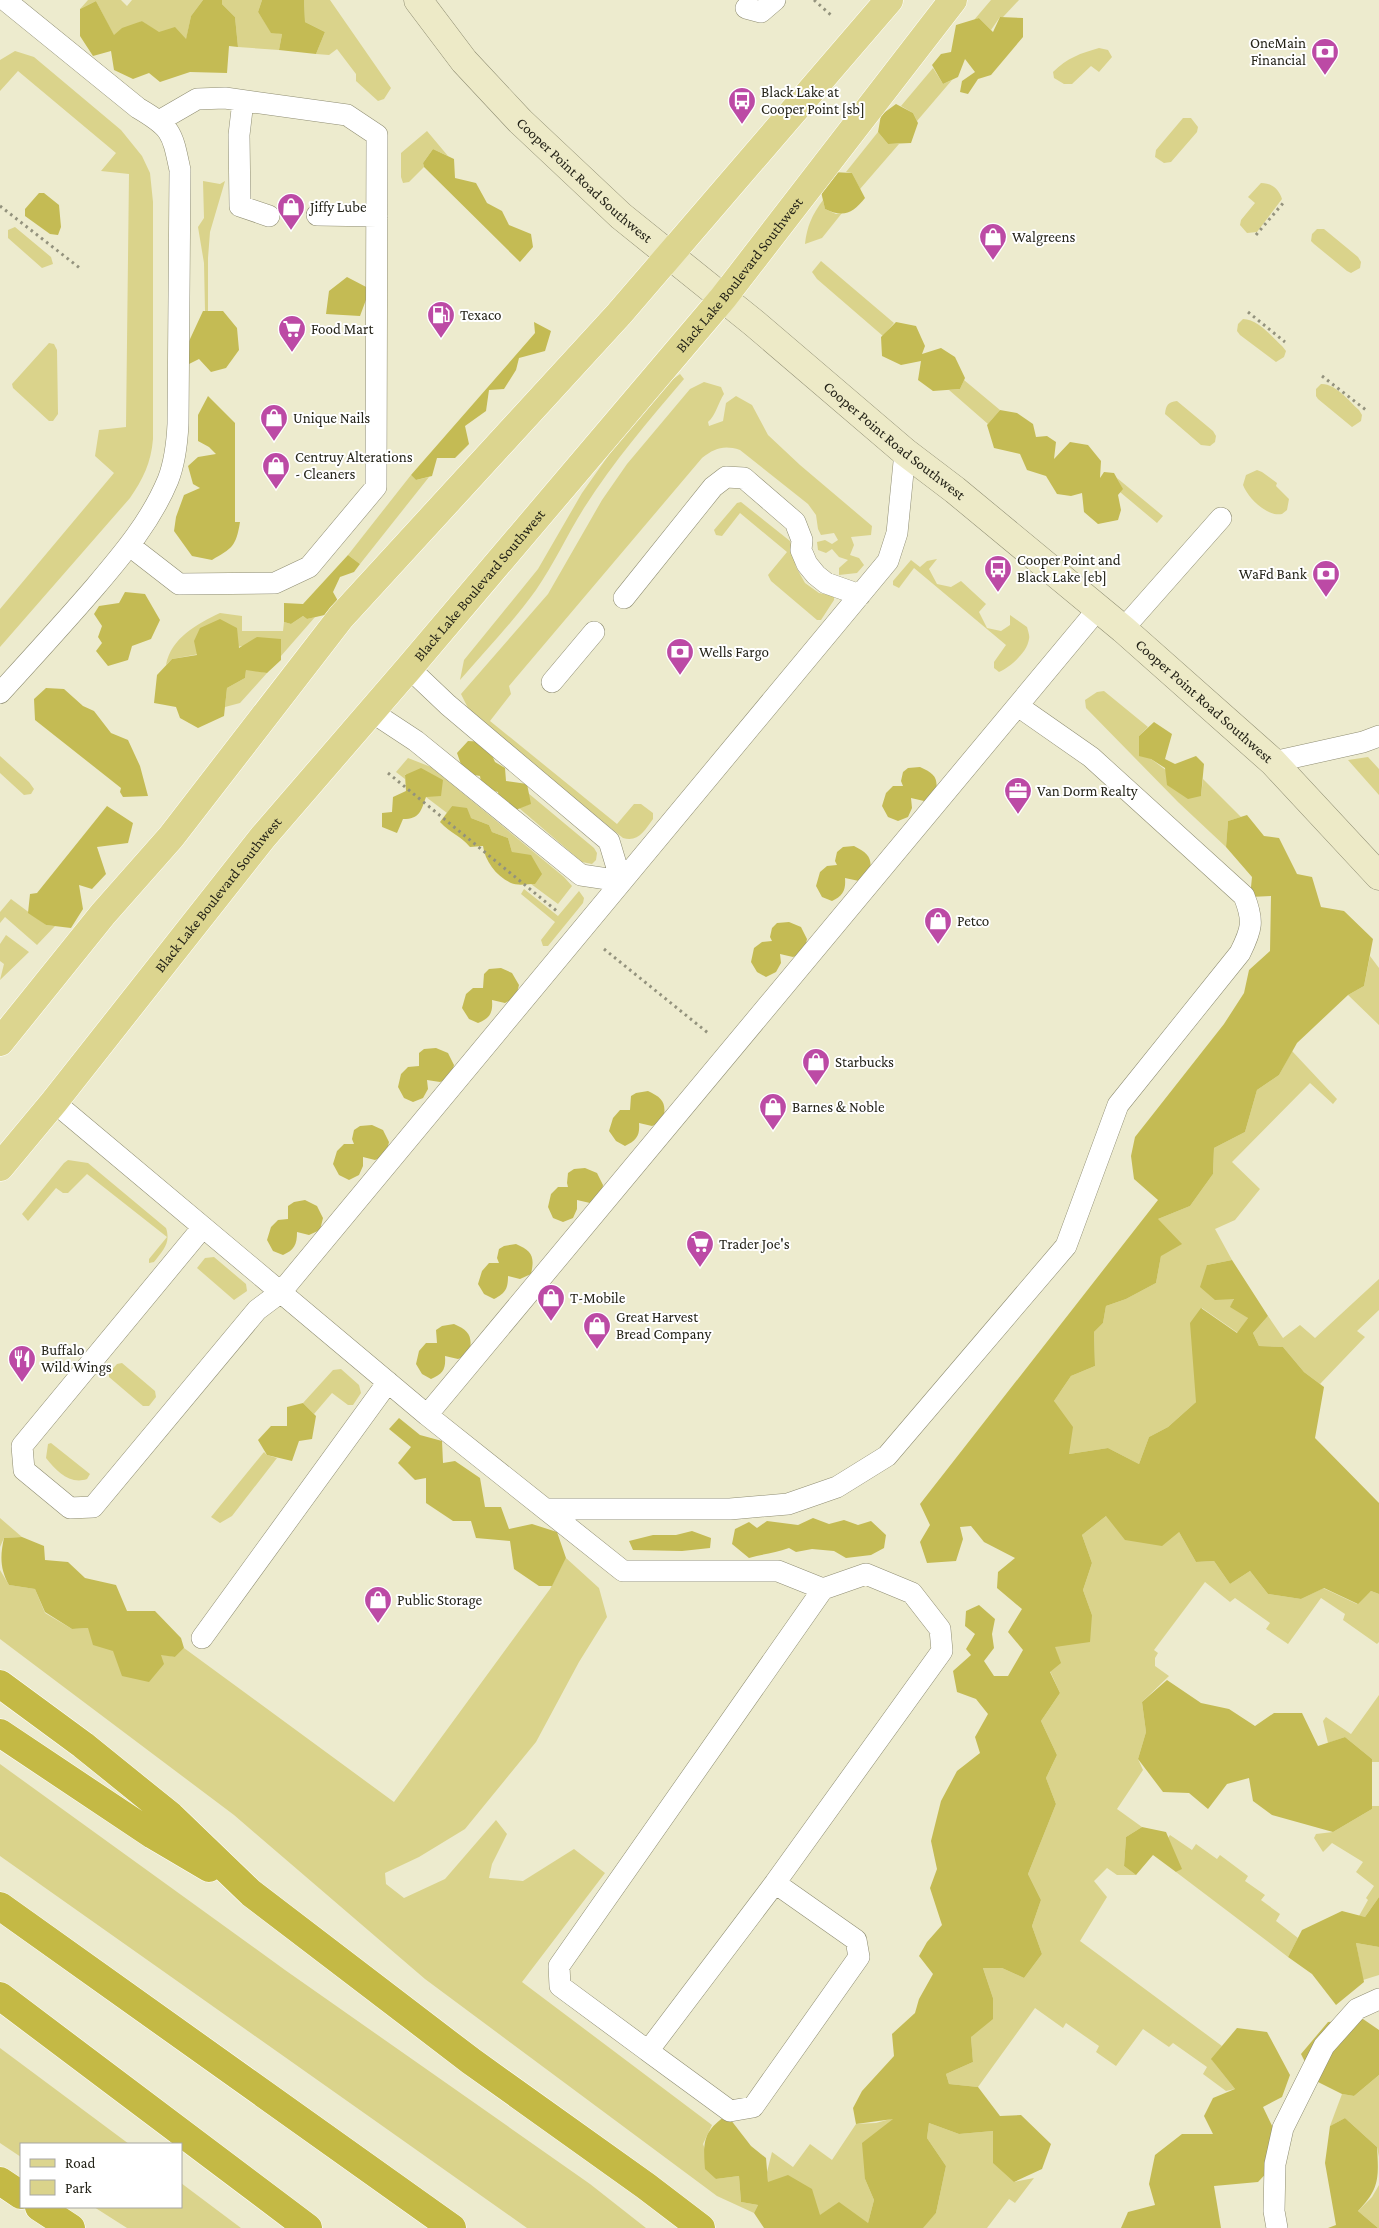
<svg xmlns="http://www.w3.org/2000/svg" width="1379" height="2228" viewBox="0 0 1379 2228" font-family="'Crimson Pro',serif">
  <rect width="100%" height="100%" fill="#edebce"/>
  <path fill="#dad38b" d="M88,0H121L127,6L132,0H203L191,16L186,40L159,33L142,21L114,36L96,1L80,9Z
    M222,0H262L258,12L271,32L282,34L279,50L238,47L235,17L222,4Z
    M304,0H330L391,88L384,99L378,101L356,81V74L337,49L329,55L316,54L325,32L305,22Z
    M991,0H1019L1003,17H1000L991,30L979,18L974,20Z
    M1099,48L1108,50L1112,57L1099,72L1091,66L1072,84H1064L1054,78L1053,72C1067,58 1081,53 1099,48Z
    M15,51L34,57L121,130L142,156L150,173L153,202V439C151,463 143,479 130,498L0,647V609L114,473L95,456L99,430L126,427L129,174L101,171L116,153L18,71L0,91V60Z
    M933,68L943,84L952,80L917,121L913,113L901,106Z
    M1183,118H1191L1198,127L1197,132L1171,162L1164,163L1155,157L1156,150Z
    M427,131L448,156L433,149L423,163L424,167L409,182L403,183L401,177V153Z
    M878,132L888,144H899L860,189L852,173L846,172Z
    M203,181L220,184L225,181L210,232L208,258V311H205L204,263L198,227L204,218Z
    M1261,183C1272,183 1279,189 1282,199L1257,232L1247,233L1240,225L1241,220L1255,203L1248,197Z
    M823,200L825,209L836,214L842,213L822,238L805,244C807,226 812,215 823,200Z
    M15,227L51,257L53,264L42,268L8,238V230Z
    M1317,229H1324L1358,257L1361,262L1360,268L1351,273L1347,271L1314,244L1311,241L1312,234Z
    M821,261L894,323L883,336L817,279L812,272Z
    M1243,319C1258,319 1272,337 1282,346L1286,351L1284,357L1276,362L1240,335L1237,331L1238,324Z
    M49,343L54,344L57,350L58,414L53,421H49L13,388L12,384Z
    M680,374L684,379C649,420 613,462 584,508C567,535 554,564 536,590C513,622 485,651 460,680L464,660L538,569L582,493L620,439L669,382Z
    M964,380L1000,410L988,424L949,390L960,389Z
    M704,382L721,387L724,394C718,403 716,415 708,422L709,426L723,421L726,403L736,396L752,405L768,435L800,465L872,526L871,535L851,537L854,545L850,555L859,558L864,565L857,573L839,575V568L848,560L839,557L832,549L826,553L818,550L817,542L825,540L832,544L838,540L834,533L821,535L818,529L816,515L808,504L740,450C724,445 715,448 702,458L509,686L511,694L490,721L617,824L634,804H641L653,813V819C645,830 638,843 623,838L479,720L468,708L461,694L548,594L602,500L627,464L690,389Z
    M1321,384C1335,383 1349,401 1359,410L1362,415L1361,421L1352,427L1318,399L1316,396V389Z
    M1177,401L1213,431L1216,436L1215,442L1210,446L1201,445L1165,414C1166,405 1168,402 1177,401Z
    M1257,470L1262,472L1277,483L1276,486L1289,499L1287,510L1282,514C1267,517 1248,498 1243,485L1246,475Z
    M411,475L416,480L429,477L360,564L348,555Z
    M1117,478L1163,516L1157,523L1120,492L1122,488Z
    M741,502L790,541L796,567L805,583L819,593L834,596V600L821,620H817L771,581L768,575L787,552L740,513L722,536L716,535L714,530L737,503Z
    M937,559L929,569L937,584L951,587L961,581L986,604L979,612L987,628L1001,631L1010,625V615L1027,627C1028,631 1030,636 1029,639C1027,653 1010,667 999,672L994,668V662L1006,645L914,568L899,588L893,585V581L911,560L920,567L927,561Z
    M220,613L242,616V631H283L284,622L291,624L303,616L307,619L315,617L281,656V639L172,659L166,665C171,638 197,624 220,613Z
    M246,669L267,673L240,703L225,707L227,688L245,678Z
    M1104,691L1148,727L1139,736L1151,759L1201,796L1203,779L1241,817L1228,821L1226,847L1178,802L1086,708L1085,700L1097,692Z
    M0,756L29,782L34,789L31,794L24,795L0,773Z
    M1368,757L1379,769V795L1348,760Z
    M408,758L431,767L564,877L572,886L558,904L531,884H535L512,852L508,838L492,832L489,825L471,818L452,806L447,813L426,797L405,774V779L396,772Z
    M528,793L594,848L597,853L596,860L592,864L582,862L519,808L530,804Z
    M524,889L558,916L579,891L584,898L583,903L548,946H543L541,940L555,922L521,894Z
    M11,899L46,925L55,926L37,945L5,917L0,923V912Z
    M6,935L29,952L0,980L4,964L0,961V944Z
    M1370,956L1379,968V1025L1348,995L1364,986Z
    M1292,1051L1337,1099L1333,1104L1310,1083L1232,1162L1260,1189L1235,1220L1215,1229L1232,1260L1207,1265L1248,1318L1238,1333L1202,1308L1196,1402L1168,1427L1149,1437L1139,1464L1108,1448L1069,1454L1054,1401L1071,1376L1095,1366L1094,1332L1103,1323L1106,1306L1126,1299L1156,1283L1161,1256L1158,1219L1190,1206L1213,1174L1214,1148L1245,1132L1257,1090L1279,1075Z
    M68,1160L88,1163L166,1228C171,1243 163,1250 154,1262L149,1263V1259L167,1237L87,1174L68,1193H63L56,1188L28,1221L22,1214L64,1163Z
    M214,1257L246,1284L247,1291L234,1300L197,1268L205,1258Z
    M1379,1279V1310L1357,1331L1365,1337L1320,1384L1304,1372L1283,1347L1259,1346L1253,1333L1268,1316L1283,1338L1300,1325L1315,1338Z
    M122,1363L155,1391L156,1397L149,1406H143L109,1377V1373L117,1364Z
    M341,1369L359,1385L361,1393L353,1405H348L332,1393L314,1414L303,1403L333,1370Z
    M51,1443L90,1474L87,1479C70,1485 56,1471 46,1458L48,1444Z
    M264,1452L267,1455L277,1458L232,1516L220,1523L211,1517Z
    M1106,1516L1179,1532L1196,1562L1214,1561L1230,1584L1250,1571L1268,1594L1301,1599L1323,1588L1357,1604L1371,1591L1379,1594V1642L1377,1644L1343,1620L1345,1614L1321,1598L1288,1644L1266,1629L1270,1623L1235,1598L1230,1602L1205,1582L1154,1650L1158,1653L1155,1658V1666L1169,1676L1142,1702L1146,1732L1138,1759L1143,1770L1117,1809L1142,1827L1126,1837L1124,1866L1136,1875H1117L1107,1868L1094,1881L1107,1897L1080,1941L1222,2046L1212,2060L1235,2089L1226,2091L1203,2074L1207,2067L1173,2043L1169,2047L1143,2029L1116,2066L1096,2052L1099,2046L1066,2023L1063,2028L1035,2008L978,2087L949,2084L946,2074L973,2062L971,2037L993,1998L983,1968H1002L1024,1978L1042,1954L1032,1926L1041,1900L1028,1874L1056,1804L1046,1778L1057,1755L1041,1721L1060,1693L1050,1671L1054,1647L1092,1615L1083,1590L1092,1563L1082,1535Z
    M0,1518L22,1537L4,1538L0,1547Z
    M566,1558L599,1588L607,1617L579,1662L536,1742L465,1829L419,1857L385,1873L386,1884L404,1898L445,1879L496,1820L507,1834L492,1864L489,1878L523,1881L574,1849L605,1873L522,1982L712,2125L703,2144L716,2179L739,2176L741,2202L758,2205L754,2213L717,2196L425,1979L234,1815L0,1639V1570L9,1585L35,1589L45,1613L72,1629L88,1628L160,1654L175,1657L184,1648L394,1802L550,1589Z
    M1379,1695V1762H1372V1759L1345,1737L1328,1743L1323,1721L1326,1717L1351,1734Z
    M0,1764L285,1970L590,2184L646,2228H527L0,1856Z
    M1372,1806H1379V1897L1365,1917L1359,1916L1368,1900L1366,1898L1374,1886L1356,1872L1363,1862L1332,1843L1323,1852L1314,1838L1316,1834L1333,1832L1372,1809Z
    M1170,1835L1192,1850L1196,1844L1217,1859L1220,1855L1248,1876L1245,1881L1265,1895L1261,1900L1280,1914L1276,1921L1298,1938L1288,1957L1176,1872L1181,1869L1168,1838Z
    M1356,1943L1379,1947V1975L1363,1980Z
    M0,2048L129,2144H21V2157L0,2143Z
    M1379,2075V2157L1377,2147L1345,2118L1330,2126L1342,2094L1354,2096Z
    M894,2118L865,2179L874,2200L868,2223L819,2215L768,2182L767,2172L772,2152L793,2167L810,2144L832,2160L856,2124L876,2123Z
    M929,2123L959,2134L993,2131L1014,2182L1034,2178L1015,2203L1009,2199L987,2228H922L936,2213L946,2166L927,2138Z
    M181,2183L241,2228H127L94,2207H181Z
    M1379,2185V2228H1378L1358,2211L1372,2197Z"/>
  <path fill="#c4bb54" d="M203,0H222V4L235,17L238,47L229,46L227,73L190,72L160,82L149,73L133,79L114,70L111,51L93,56L80,36V9L96,1L114,35L122,28L142,21L159,32L175,27L186,39L191,16Z
    M262,0H304L305,22L325,32L316,54L279,50L282,34L271,33L258,12Z
    M1000,17L1023,18V37L991,75L978,79L968,94L960,92L962,81L975,72L965,59L958,77L943,84L932,65L941,54L951,52L956,25L979,18L993,32Z
    M896,104L913,113L918,123L911,143L888,144L878,132L881,115Z
    M433,149L454,159L455,178L476,183L487,203L502,211L509,225L531,234L533,247L520,262L424,167L423,163Z
    M832,172L852,173L865,198C853,213 844,218 825,209L820,187Z
    M39,193H44L59,205L61,227L58,235L50,234L25,216V209Z
    M347,277L370,289L360,316L326,314L329,291Z
    M203,311H223L237,328L239,350L226,368L211,372L199,359L185,366L184,352Z
    M534,322L551,331L545,351L519,358L516,370L504,389L489,390L486,411L465,426L469,444L455,458H437L432,476L416,480L411,475L535,333Z
    M896,322L916,326L925,346L922,354L941,348L955,357L965,378L960,389L933,391L918,380L921,361L901,365L882,356L881,337Z
    M208,396L235,423V522H240C236,547 232,548 212,560L192,556L174,531L176,517L184,495L200,488L193,484L188,466L198,457L216,454L209,447L198,441V415Z
    M1000,410L1017,413L1033,424L1036,437L1047,436L1056,442L1054,459L1070,442L1088,445L1101,461L1100,478L1104,472L1114,473L1123,489L1118,495L1121,510L1118,520L1098,524L1084,512L1082,493L1071,496L1057,494L1046,476L1027,470L1020,454L994,448L987,425Z
    M348,555L360,564L354,572L340,577L333,592L338,601L329,614L307,619L303,616L291,624L284,622V603L303,604Z
    M125,592L145,594L160,620L151,639L132,646L128,660L108,666L96,651L102,643L98,637L102,626L94,614L99,606L119,603Z
    M220,619L237,628L239,648L257,637L281,639V660L267,673L246,670L245,678L227,688L224,716L198,728L180,718L176,707L154,703L157,675L172,659L197,655L194,641L200,628Z
    M46,688L64,689L83,706L94,711L111,733L128,740L140,766L148,796L123,797L120,792L121,788L35,720L34,699Z
    M1154,722L1172,734L1165,759L1175,764L1196,756L1204,764L1201,796L1188,799L1167,785L1165,768L1151,759L1139,756V736Z
    M468,741L486,742L495,762L505,768L506,781L527,784L531,804L513,811L499,802L498,792L482,788L480,776L464,773L457,753Z
    M920,767C936,774 939,779 935,796L924,801L911,798L912,808L908,817L898,821L888,817L882,806L886,793L893,786H903L901,781L903,772L908,768Z
    M421,768L443,780L441,796L426,797C421,811 420,819 403,819L397,833L382,827V813L392,812L393,797L406,791L405,775Z
    M107,806L133,823L128,843L97,847L106,874L92,889L79,885L83,909L71,928L46,925L28,913L30,894L37,893Z
    M452,806L467,808L471,818L489,825L492,832L508,838L512,852L531,855L542,874L535,884C528,884 517,886 511,883C496,876 485,861 483,846L470,847C460,835 451,834 440,822Z
    M1247,815L1264,836L1279,838L1297,874L1312,877L1321,907L1344,911L1373,939L1364,986L1348,995L1297,1043L1279,1075L1257,1090L1245,1132L1214,1148L1213,1174L1190,1206L1158,1219L1182,1244L1161,1256L1156,1283L1126,1299L1106,1306L1103,1323L1094,1332L1095,1366L1071,1376L1054,1401L1073,1427L1069,1454L1108,1448L1139,1464L1149,1437L1168,1427L1196,1402L1190,1323L1201,1308L1237,1333L1248,1318L1230,1307L1234,1299L1215,1300L1200,1287L1207,1265L1232,1260L1268,1316L1253,1333L1259,1346L1283,1347L1304,1372L1324,1387L1315,1438L1379,1503V1594L1371,1591L1358,1604L1324,1588L1301,1599L1268,1594L1250,1571L1230,1584L1214,1561L1196,1562L1179,1532L1162,1546L1125,1540L1106,1516L1082,1535L1092,1563L1083,1590L1092,1615L1090,1642L1055,1647L1061,1663L1050,1672L1060,1693L1041,1721L1057,1755L1046,1778L1056,1804L1028,1874L1041,1900L1032,1926L1042,1954L1024,1978L1002,1968H983L993,1998V2019L971,2037L973,2062L946,2074L949,2084L978,2087L1000,2116L1021,2115L1051,2144L1042,2169L1014,2182L993,2163V2131L959,2134L929,2123L927,2138L946,2166L936,2213L923,2228H764L754,2213L758,2205L741,2202L739,2176L716,2179L705,2169C703,2142 703,2131 727,2115L751,2146L766,2158L768,2182L788,2175L812,2189L820,2215L839,2202L868,2223L874,2200L865,2179L862,2143L893,2119L856,2124L853,2108L862,2091L894,2056L892,2034L915,2013L919,1999L933,1974L919,1956L927,1942L942,1925L930,1888L937,1869L931,1841L941,1801L957,1771L980,1753L975,1737L988,1714L976,1699L957,1692L953,1671L971,1655L966,1649L975,1634L965,1626L966,1611L979,1605L995,1619L992,1634L994,1648L984,1661L994,1676H1008L1023,1650L1008,1632L1022,1609L997,1588L998,1572L1015,1558L984,1542L971,1526L960,1527L963,1539L956,1561L927,1563L920,1542L930,1525L920,1504L1158,1200L1134,1179L1131,1156L1135,1137L1224,1024L1244,993L1249,970L1270,951L1271,896L1250,897L1252,877L1226,847L1228,821Z
    M854,846C870,854 873,859 869,876L859,881L845,878C846,890 843,896 832,901L822,897L816,886L820,872L827,866L837,865L835,861L837,852L843,847Z
    M789,922L801,927L807,939L804,952L793,957L780,954L781,963L776,972L766,977L757,972L751,962L754,948L762,942L772,941L770,937L772,928L777,923Z
    M501,968L512,973L519,985L516,997L505,1003L492,1000C493,1013 490,1018 478,1023L469,1019L462,1008L466,994L473,988H483L484,974L489,969Z
    M436,1048L448,1053L454,1065L451,1077L440,1082L427,1080L428,1089L423,1098L413,1102L404,1098L398,1087L401,1074L408,1067L419,1066V1053L424,1049Z
    M648,1091C663,1098 667,1103 663,1121L652,1126L639,1123C640,1135 637,1140 625,1146L616,1141L609,1131L613,1118L620,1110H630L631,1096L636,1093Z
    M372,1125L383,1130L389,1142L386,1155L375,1160L363,1157V1166L359,1175L349,1180L339,1175L333,1164L337,1151L344,1144H354L352,1139L354,1130L360,1126Z
    M585,1168L597,1173L603,1185L601,1197L590,1203L577,1200V1209L573,1218L563,1222L553,1218L548,1207L551,1194L558,1187H568L567,1183L568,1173L574,1169Z
    M305,1200L317,1206L323,1218L320,1230L309,1235L297,1232C297,1245 294,1250 283,1255L273,1251L267,1240L271,1227L278,1220L288,1219V1206L294,1202Z
    M516,1244C532,1251 535,1256 531,1274L520,1279L508,1276C508,1288 506,1293 494,1299L484,1294L478,1284L482,1271L489,1263H499L497,1258L499,1249L504,1246Z
    M454,1324C470,1331 473,1337 469,1354L458,1359L445,1356C446,1369 443,1374 431,1379L422,1374L416,1364L419,1351L426,1343H437L436,1330L442,1326Z
    M303,1403L316,1416L312,1439L299,1441L292,1461L267,1455L258,1440L271,1426H287V1407Z
    M399,1418L420,1435L442,1441L443,1463L455,1461L480,1478L485,1507H501L509,1529L532,1524L557,1532L566,1558L552,1586H539L514,1569L510,1541L476,1538L471,1521H453L426,1503V1478L415,1480L398,1463L411,1447L389,1429Z
    M813,1518L829,1524L844,1520L858,1525L871,1521L886,1535L884,1548L871,1555L846,1558L834,1551L812,1549L796,1552L789,1548C775,1553 763,1554 749,1558L732,1544L735,1529L749,1522L757,1528L767,1521L798,1525Z
    M692,1531L711,1538L710,1548L682,1551L633,1550L629,1541L653,1535H676Z
    M22,1537L44,1546L45,1560L68,1562L85,1578L116,1585L127,1611H155L181,1638L184,1648L175,1657L161,1655L164,1664L149,1682L122,1676L113,1651L93,1645L88,1628L72,1629L45,1612L35,1589L9,1585C0,1569 0,1556 4,1538Z
    M1167,1680L1201,1703L1229,1709L1255,1726L1274,1713H1302L1318,1746L1345,1737L1372,1759V1809L1333,1832L1272,1815L1253,1801L1249,1778L1227,1784L1208,1809L1189,1793L1163,1792L1138,1759L1146,1732L1142,1702Z
    M1142,1827L1166,1832L1182,1869L1176,1872L1153,1855L1136,1875L1124,1866L1126,1837Z
    M1379,1897V1947L1356,1943L1364,1982L1336,2005L1312,1974L1288,1957L1302,1930L1342,1911L1365,1917Z
    M1363,2019L1379,2030V2075L1354,2096L1342,2094L1314,2080L1301,2054L1328,2022Z
    M1237,2028L1267,2032L1290,2075L1282,2097L1263,2107L1275,2132V2164L1258,2182L1214,2186L1221,2228H1121L1128,2212L1155,2205L1149,2184L1155,2155L1182,2134H1213L1204,2116L1213,2098L1235,2089L1211,2059Z
    M1345,2118L1377,2147C1379,2179 1379,2189 1358,2211L1378,2228H1328L1336,2225L1325,2163L1330,2126Z"/>
  <g fill="none" stroke-linecap="round" stroke-linejoin="round">
    <defs>
      <path id="service" d="M746,8L761,12L775,0
        M243,101L239,135L240,206L269,216
        M317,215L377,216
        M130,546L179,584L275,583L309,567L376,487L377,135L347,115L225,98L197,99L159,121
        M624,598L713,487L726,477L744,478L795,522L802,540L801,550L807,564L816,575L826,583L860,595
        M1123,629L1221,518
        M552,682L594,632
        M0,693C32,658 64,623 95,587C123,554 151,521 168,480C175,462 177,444 178,424L180,170C172,132 172,128 138,108L5,0
        M372,712L416,741L581,875L621,881L609,841L448,705L409,668
        M1273,762L1363,742L1379,736
        M54,1102L427,1415L623,1571H778L823,1589L866,1574L912,1593L940,1629L942,1651L775,1883L648,2051L560,1986L559,1966L823,1589
        M203,1227L22,1446L24,1470L70,1508L93,1507L257,1310L281,1292L888,561L897,533L905,452
        M427,1415L1098,609
        M546,1509H730L788,1504L837,1487L887,1456L1066,1246L1118,1105L1240,953C1252,929 1254,921 1244,896L1091,757L1018,706
        M202,1638L388,1382
        M648,2051L730,2111L753,2107L859,1957L856,1940L775,1883
        M1277,2228L1274,2211L1275,2164L1283,2128L1324,2046L1357,2009L1379,1999"/>
      <g id="secondary">
        <path id="s1" d="M418,0L464,61L520,121L621,216L754,323L905,452L955,490L1123,629L1273,762L1379,876"/>
      </g>
      <g id="primary">
        <path d="M0,1042L103,914L171,837L341,617L619,314L889,0"/>
        <path id="s2" d="M0,1167L54,1102L263,837L409,668L723,298L953,0"/>
      </g>
      <path id="motorway" d="M0,1684L83,1745L171,1816L251,1893L471,2061L646,2186L701,2228
        M0,1733L153,1835L209,1868
        M0,1906L452,2228
        M0,1996L308,2228
        M0,2181L21,2195
        M39,2207L71,2228"/>
    </defs>
    <use href="#service" stroke="#8f8d72" stroke-width="22"/>
    <use href="#secondary" stroke="#8f8d72" stroke-width="29"/>
    <use href="#primary" stroke="#fff" stroke-width="29"/>
    <use href="#motorway" stroke="#fff" stroke-width="29"/>
    <path stroke="#93927d" stroke-width="3" stroke-dasharray="2.5 4" stroke-linecap="butt" d="M814,0L832,16
      M0,206L81,269
      M1256,235L1284,202
      M1248,312L1285,342
      M1322,376L1366,410
      M388,773L558,912
      M604,949L708,1033"/>
    <use href="#service" stroke="#fff" stroke-width="21"/>
    <use href="#secondary" stroke="#edeac7" stroke-width="28"/>
    <use href="#primary" stroke="#dcd58f" stroke-width="28"/>
    <use href="#motorway" stroke="#c4b945" stroke-width="28"/>
  </g>
  <defs>
    <symbol id="bank-pin" viewBox="-11 -11 22 30"><path d="M0 17L-7.5 6A9.5 9.5 0 1 1 7.5 6Z" fill="#bc4aa5" stroke="#fff"/><path d="M-6-4H6V4H-6ZM0-2.3a2.3 2.3 0 1 0 0 4.6a2.3 2.3 0 1 0 0-4.6Z" fill="#fff"/></symbol>
    <symbol id="bus-pin" viewBox="-11 -11 22 30"><path d="M0 17L-7.5 6A9.5 9.5 0 1 1 7.5 6Z" fill="#bc4aa5" stroke="#fff"/><path d="M-5-6H5V4H4V6H2V4H-2V6H-4V4H-5ZM-3.5-4V0h7V-4ZM-3.5 1.2v1.5H-2V1.2ZM2 1.2v1.5H3.5V1.2Z" fill="#fff"/></symbol>
    <symbol id="shop-pin" viewBox="-11 -11 22 30"><path d="M0 17L-7.5 6A9.5 9.5 0 1 1 7.5 6Z" fill="#bc4aa5" stroke="#fff"/><path d="M-5-2.5h2.3a2.7 3.5 0 0 1 5.4 0H5L5.5 6h-11ZM-1.5-2.5h3a1.5 2.3 0 0 0-3 0Z" fill="#fff"/></symbol>
    <symbol id="fuel-pin" viewBox="-11 -11 22 30"><path d="M0 17L-7.5 6A9.5 9.5 0 1 1 7.5 6Z" fill="#bc4aa5" stroke="#fff"/><path d="M-5.5-6h7V0h2V4h1.3V-2.5L3-4.5l.8-.8L6-3V5H2.5V1h-1V6h-7ZM-4.2-4.7v3.2H.2V-4.7Z" fill="#fff"/></symbol>
    <symbol id="supermarket-pin" viewBox="-11 -11 22 30"><path d="M0 17L-7.5 6A9.5 9.5 0 1 1 7.5 6Z" fill="#bc4aa5" stroke="#fff"/><path d="M-6-5.5h2.5l.6 2H6L4.5 2H-2.5L-4.4-4H-6ZM-1.5 3.2a1.3 1.3 0 1 0 .1 0ZM3 3.2a1.3 1.3 0 1 0 .1 0Z" fill="#fff"/></symbol>
    <symbol id="office-pin" viewBox="-11 -11 22 30"><path d="M0 17L-7.5 6A9.5 9.5 0 1 1 7.5 6Z" fill="#bc4aa5" stroke="#fff"/><path d="M-6-3h4V-5.5h4V-3h4V5H-6ZM-1-4.5V-3h2v-1.5ZM-6 0V1H6V0Z" fill="#fff"/></symbol>
    <symbol id="restaurant-pin" viewBox="-11 -11 22 30"><path d="M0 17L-7.5 6A9.5 9.5 0 1 1 7.5 6Z" fill="#bc4aa5" stroke="#fff"/><path d="M-5-6h1v4h1v-4h1v4h1v-4h1v5L-1.5 .5V6h-2V.5L-5-1ZM5-6V6H3V1.5H1.5Q1.5-4 5-6Z" fill="#fff"/></symbol>
  </defs>
  <g fill-rule="evenodd">
    <use href="#bank-pin" x="1309" y="36" width="32" height="43"/>
    <use href="#bus-pin" x="726" y="85" width="32" height="43"/>
    <use href="#shop-pin" x="275" y="191" width="32" height="43"/>
    <use href="#shop-pin" x="977" y="221" width="32" height="43"/>
    <use href="#fuel-pin" x="425" y="299" width="32" height="43"/>
    <use href="#supermarket-pin" x="276" y="313" width="32" height="43"/>
    <use href="#shop-pin" x="258" y="402" width="32" height="43"/>
    <use href="#shop-pin" x="260" y="450" width="32" height="43"/>
    <use href="#bus-pin" x="982" y="553" width="32" height="43"/>
    <use href="#bank-pin" x="1310" y="558" width="32" height="43"/>
    <use href="#bank-pin" x="664" y="636" width="32" height="43"/>
    <use href="#office-pin" x="1002" y="775" width="32" height="43"/>
    <use href="#shop-pin" x="922" y="905" width="32" height="43"/>
    <use href="#shop-pin" x="800" y="1046" width="32" height="43"/>
    <use href="#shop-pin" x="757" y="1091" width="32" height="43"/>
    <use href="#supermarket-pin" x="684" y="1228" width="32" height="43"/>
    <use href="#shop-pin" x="535" y="1282" width="32" height="43"/>
    <use href="#shop-pin" x="581" y="1310" width="32" height="43"/>
    <use href="#restaurant-pin" x="6" y="1343" width="32" height="43"/>
    <use href="#shop-pin" x="362" y="1584" width="32" height="43"/>
  </g>
  <g text-anchor="middle" dominant-baseline="central" stroke-width="4" stroke-linejoin="round" paint-order="stroke">
    <g font-size="15" fill="#242318" stroke="#fff" text-anchor="start">
      <text x="1306" y="43" text-anchor="end">OneMain<tspan x="1306" dy="17">Financial</tspan></text>
      <text x="761" y="92">Black Lake at<tspan x="761" dy="17">Cooper Point [sb]</tspan></text>
      <text x="310" y="207">Jiffy Lube</text>
      <text x="1012" y="237">Walgreens</text>
      <text x="460" y="315">Texaco</text>
      <text x="311" y="329">Food Mart</text>
      <text x="293" y="418">Unique Nails</text>
      <text x="295" y="457">Centruy Alterations<tspan x="295" dy="17">- Cleaners</tspan></text>
      <text x="1017" y="560">Cooper Point and<tspan x="1017" dy="17">Black Lake [eb]</tspan></text>
      <text x="1307" y="574" text-anchor="end">WaFd Bank</text>
      <text x="699" y="652">Wells Fargo</text>
      <text x="1037" y="791">Van Dorm Realty</text>
      <text x="957" y="921">Petco</text>
      <text x="835" y="1062">Starbucks</text>
      <text x="792" y="1107">Barnes &amp; Noble</text>
      <text x="719" y="1244">Trader Joe's</text>
      <text x="570" y="1298">T-Mobile</text>
      <text x="616" y="1317">Great Harvest<tspan x="616" dy="17">Bread Company</tspan></text>
      <text x="41" y="1350">Buffalo<tspan x="41" dy="17">Wild Wings</tspan></text>
      <text x="397" y="1600">Public Storage</text>
    </g>
    <g font-size="15" fill="#242318" stroke="#fff">
      <text stroke="none"><textPath href="#s1" startOffset="246">Cooper Point Road Southwest</textPath></text>
      <text stroke="none"><textPath href="#s2" startOffset="1159">Black Lake Boulevard Southwest</textPath></text>
      <text stroke="none"><textPath href="#s1" startOffset="651">Cooper Point Road Southwest</textPath></text>
      <text stroke="none"><textPath href="#s2" startOffset="754">Black Lake Boulevard Southwest</textPath></text>
      <text stroke="none"><textPath href="#s1" startOffset="1056">Cooper Point Road Southwest</textPath></text>
      <text stroke="none"><textPath href="#s2" startOffset="349">Black Lake Boulevard Southwest</textPath></text>
    </g>
  </g>
  <rect x="20" y="2143" width="162" height="65" fill="#ffffff" stroke="#a7a7a3"/>
  <rect x="30" y="2159" width="25" height="8" fill="#dcd58f" stroke="#a7a7a3"/>
  <text x="65" y="2168" font-size="15" fill="#242318">Road</text>
  <rect x="30" y="2180" width="25" height="15" fill="#dad38b" stroke="#a7a7a3"/>
  <text x="65" y="2193" font-size="15" fill="#242318">Park</text>
</svg>
